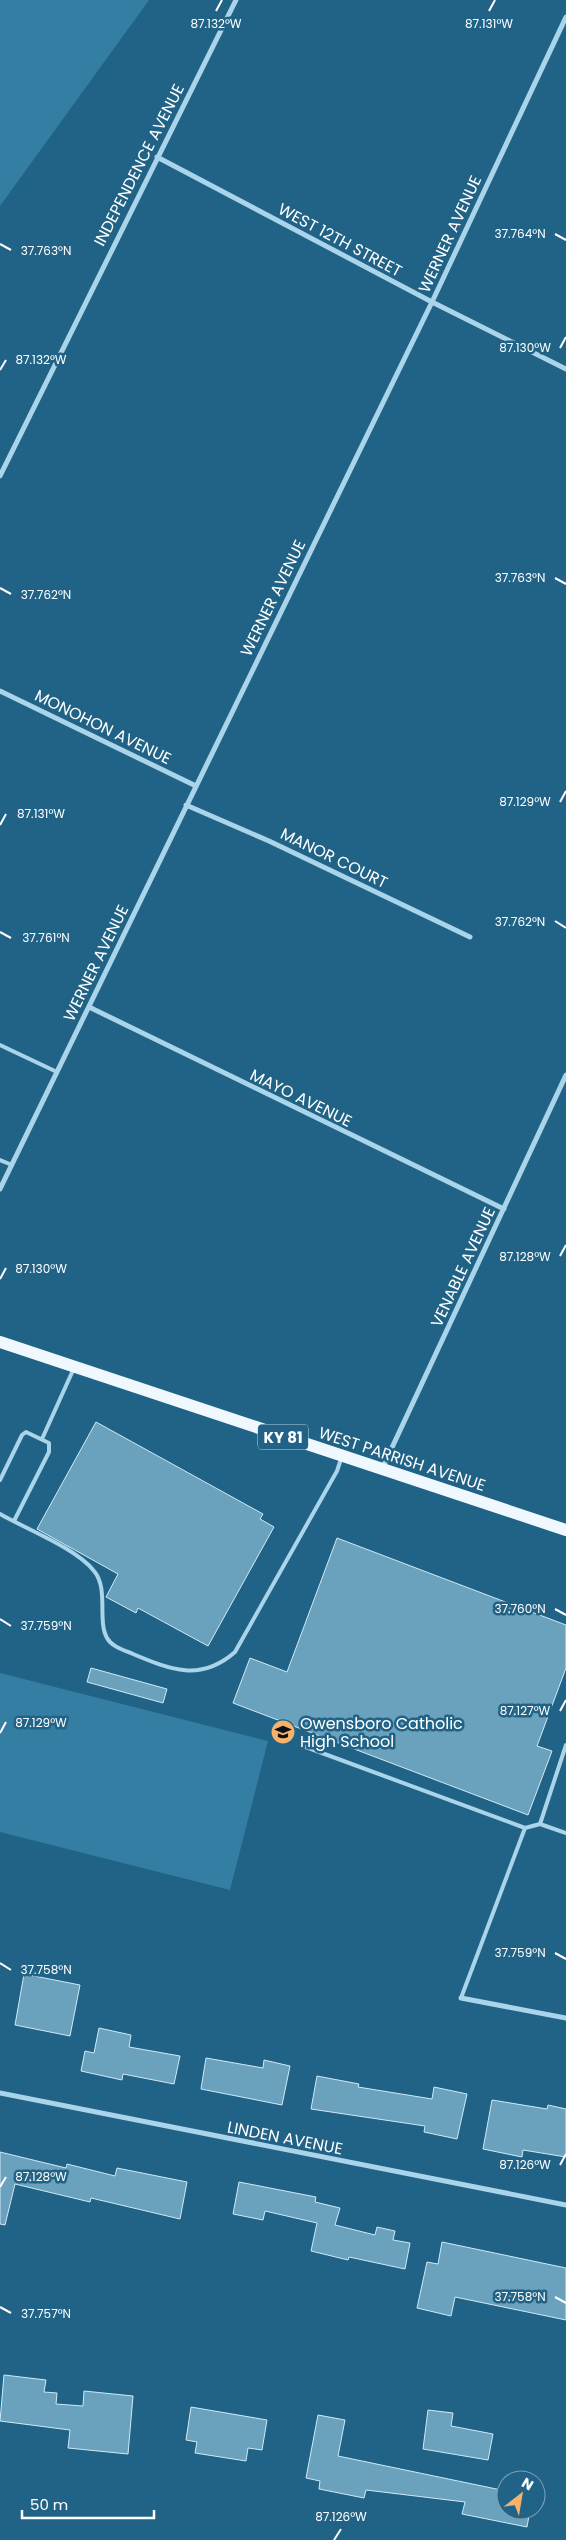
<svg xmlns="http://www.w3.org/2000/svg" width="566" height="2540" viewBox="0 0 566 2540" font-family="Poppins,sans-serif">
  <rect width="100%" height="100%" fill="#216386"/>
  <path fill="#357ea3" d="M0,0H149L0,206Z
    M0,1673L268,1741L230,1890L0,1832Z"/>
  <path fill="#6aa1bd" stroke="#cfeaf7" d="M96,1422L263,1514L260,1519L274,1527L208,1646L138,1608L136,1613L106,1597L118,1574L37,1529Z
    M337,1538L566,1625V1668L537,1746L552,1751L528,1815L233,1703L250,1658L287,1672Z
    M91,1668L167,1689L163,1703L87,1682Z
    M24,1974L80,1985L70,2036L15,2025Z
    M99,2028L131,2035L129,2047L180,2056L174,2084L123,2074L122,2080L81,2071L85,2051L94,2053Z
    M206,2058L263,2068L264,2060L290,2066L282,2105L201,2089Z
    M317,2076L359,2084L358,2087L432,2099L434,2087L467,2094L457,2139L424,2132L425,2126L311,2109Z
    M492,2100L547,2109L548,2105L566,2109V2157L523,2150L522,2157L483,2149Z
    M0,2152L66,2168L67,2164L115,2176L117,2168L187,2182L180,2219L91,2198L90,2202L15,2184L5,2225L0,2224Z
    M239,2182L316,2197L315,2202L340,2208L335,2225L375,2235L377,2227L395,2231L393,2240L410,2243L405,2269L349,2257L348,2260L311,2251L317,2223L265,2211L263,2220L233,2214Z
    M442,2242L566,2268V2320L455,2297L451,2316L417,2308L427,2262L438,2264Z
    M4,2375L46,2380L44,2392L57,2393L56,2404L83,2406L84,2391L133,2396L128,2454L68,2448L70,2430L0,2421Z
    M191,2407L267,2420L262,2450L248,2448L246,2461L195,2453L197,2442L186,2440Z
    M428,2410L453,2413L451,2426L493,2434L488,2460L423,2449Z
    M318,2415L345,2420L338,2456L506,2491V2510H530L527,2527L462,2514L465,2502L366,2490L364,2498L319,2489L320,2481L306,2478Z"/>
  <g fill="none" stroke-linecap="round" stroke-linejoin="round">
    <path stroke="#aad4ea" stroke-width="4" d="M0,1045L57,1072
      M0,1160L12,1165
      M42,1439L74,1368
      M0,1480L22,1435L26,1432L49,1443V1452L14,1521
      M0,1514C26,1529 76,1548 94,1571C109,1589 97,1620 107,1638C112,1647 124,1650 133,1654C171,1670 201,1682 235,1652L337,1471L341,1459
      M566,1745L540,1824L566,1833
      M303,1746L525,1828L540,1824
      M461,1998L525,1828"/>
    <path stroke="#aad4ea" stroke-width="5" d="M157,157L432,302L566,369
      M0,476L236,0
      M0,691L196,786
      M186,805L269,841L470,937
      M89,1007L504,1209
      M0,1189L432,302L566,17
      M382,1469L566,1075
      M461,1998L566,2018
      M0,2093L566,2205"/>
    <path stroke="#eef8fe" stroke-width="12" d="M0,1342L566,1530"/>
  </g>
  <path fill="none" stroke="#fff" stroke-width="2" d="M216,11L222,0M489,11L495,0M555,234L566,240M0,244L11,250M560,348L566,337M0,370L6,360M555,578L566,584M0,588L11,594M560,802L566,791M0,825L6,814M555,921L566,928M0,932L11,938M560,1256L566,1245M0,1279L6,1268M555,1609L566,1615M0,1619L11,1626M560,1711L566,1700M0,1733L6,1722M555,1953L566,1959M0,1963L11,1970M560,2165L566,2154M0,2187L6,2177M555,2297L566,2303M0,2307L11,2313M334,2540L341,2529"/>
  <defs>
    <symbol id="school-disc" viewBox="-11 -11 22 22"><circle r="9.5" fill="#f6b16c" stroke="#216386"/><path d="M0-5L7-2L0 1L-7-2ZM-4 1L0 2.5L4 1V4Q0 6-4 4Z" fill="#111"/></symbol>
  </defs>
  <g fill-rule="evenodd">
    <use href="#school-disc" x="269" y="1718" width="28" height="28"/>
  </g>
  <g text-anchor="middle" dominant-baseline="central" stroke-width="5" stroke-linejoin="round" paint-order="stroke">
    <rect fill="#216386" stroke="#bcd0db" stroke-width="1" x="258" y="1424.5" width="50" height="25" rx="4"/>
    <g font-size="15" font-weight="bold" fill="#fff">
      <text x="283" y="1437">KY 81</text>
    </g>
    <g font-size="16" fill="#fff" stroke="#216386">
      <text transform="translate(139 165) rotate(-63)">INDEPENDENCE AVENUE</text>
      <text transform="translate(450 234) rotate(-65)">WERNER AVENUE</text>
      <text transform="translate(340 240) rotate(28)">WEST 12TH STREET</text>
      <text transform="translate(273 598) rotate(-64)">WERNER AVENUE</text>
      <text transform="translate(103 727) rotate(26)">MONOHON AVENUE</text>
      <text transform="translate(334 858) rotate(26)">MANOR COURT</text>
      <text transform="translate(96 963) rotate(-64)">WERNER AVENUE</text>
      <text transform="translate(301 1098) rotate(26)">MAYO AVENUE</text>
      <text transform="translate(463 1267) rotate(-65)">VENABLE AVENUE</text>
      <text transform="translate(402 1459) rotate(18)">WEST PARRISH AVENUE</text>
      <text transform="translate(285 2138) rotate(11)">LINDEN AVENUE</text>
    </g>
    <g font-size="16" fill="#fff" stroke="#216386" text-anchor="start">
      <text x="300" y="1723">Owensboro Catholic<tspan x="300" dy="18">High School</tspan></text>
    </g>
  </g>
  <g font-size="12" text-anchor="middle" fill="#fff" stroke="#216386" stroke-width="5" stroke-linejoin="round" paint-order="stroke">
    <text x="216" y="28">87.132°W</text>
    <text x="489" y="28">87.131°W</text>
    <text x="520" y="238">37.764°N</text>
    <text x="46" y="255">37.763°N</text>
    <text x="525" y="352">87.130°W</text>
    <text x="41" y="364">87.132°W</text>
    <text x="520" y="582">37.763°N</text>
    <text x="46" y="599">37.762°N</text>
    <text x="525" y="806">87.129°W</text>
    <text x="41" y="818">87.131°W</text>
    <text x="520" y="926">37.762°N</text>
    <text x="46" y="942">37.761°N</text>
    <text x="525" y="1261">87.128°W</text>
    <text x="41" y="1273">87.130°W</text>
    <text x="520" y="1613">37.760°N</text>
    <text x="46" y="1630">37.759°N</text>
    <text x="525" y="1715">87.127°W</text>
    <text x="41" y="1727">87.129°W</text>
    <text x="520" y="1957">37.759°N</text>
    <text x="46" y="1974">37.758°N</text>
    <text x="525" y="2169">87.126°W</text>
    <text x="41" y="2181">87.128°W</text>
    <text x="520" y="2301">37.758°N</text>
    <text x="46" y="2318">37.757°N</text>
    <text x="341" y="2521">87.126°W</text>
  </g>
  <g transform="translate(521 2495) rotate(31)"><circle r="24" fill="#216386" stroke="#7aa1b6"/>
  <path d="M0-4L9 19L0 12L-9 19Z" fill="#f6b16c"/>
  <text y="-8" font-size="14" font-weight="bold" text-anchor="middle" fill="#ffffff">N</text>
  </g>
  <path d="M22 2510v8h132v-8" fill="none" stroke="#ffffff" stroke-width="2.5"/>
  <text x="30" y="2510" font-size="15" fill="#ffffff" stroke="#216386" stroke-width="4" paint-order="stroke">50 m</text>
</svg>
